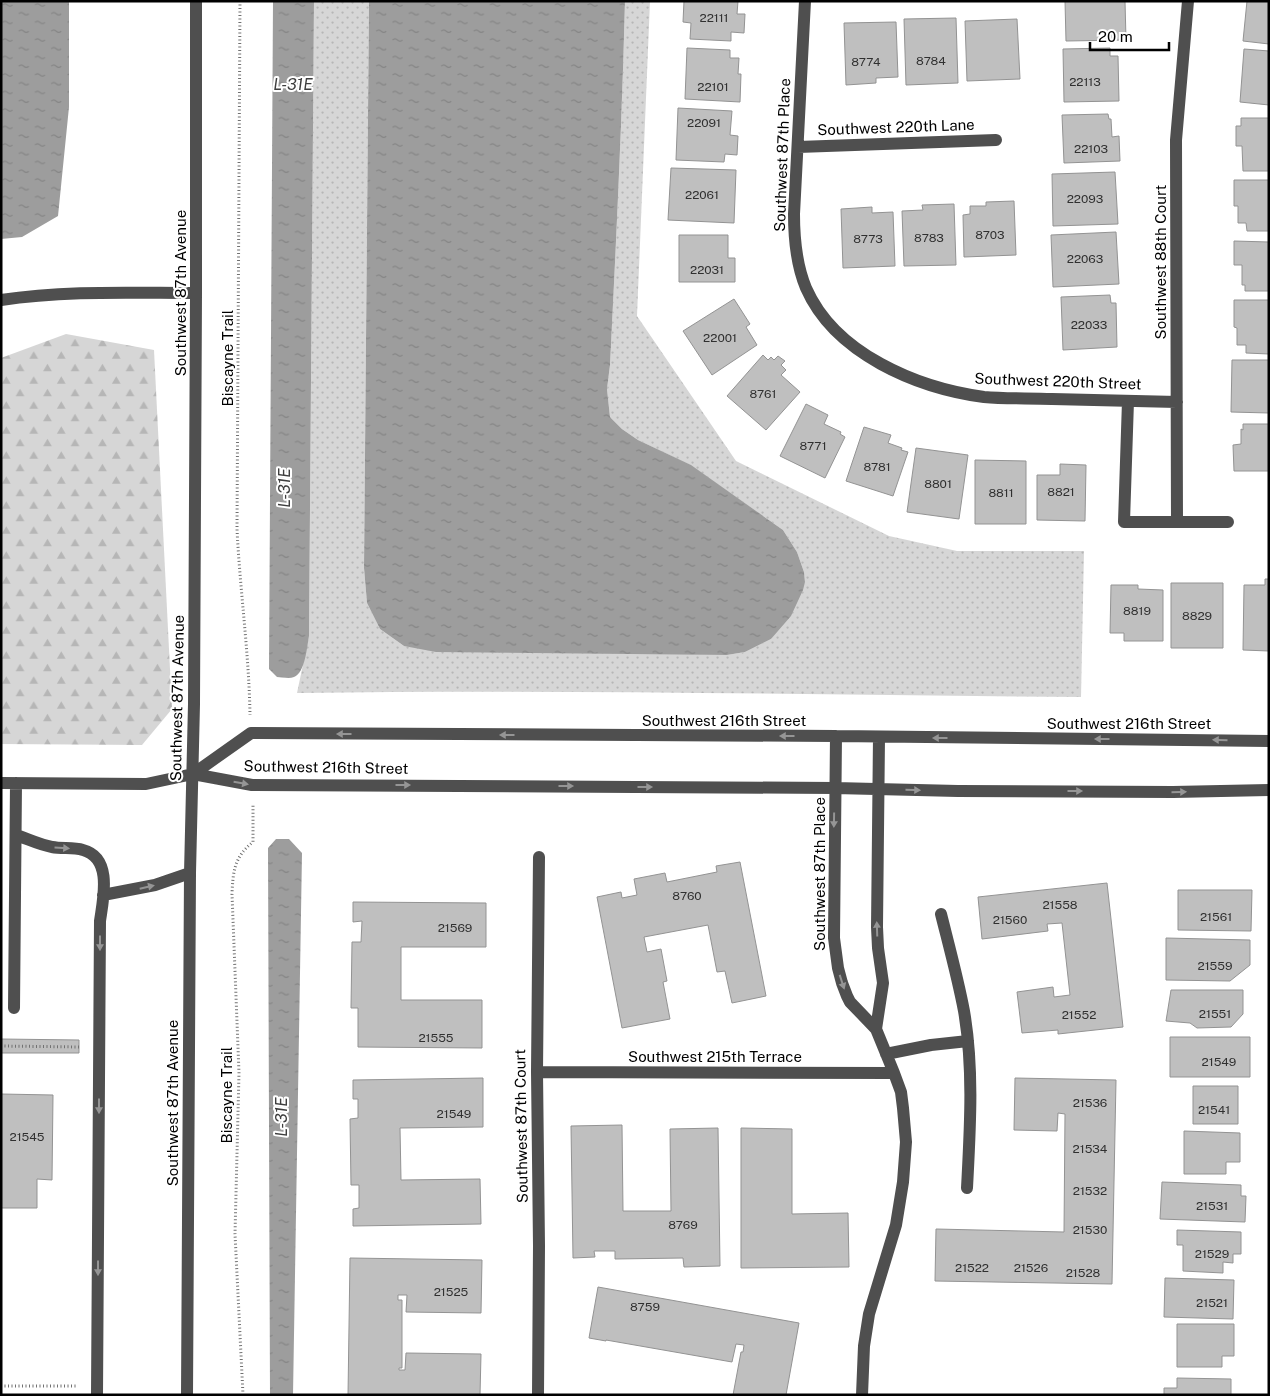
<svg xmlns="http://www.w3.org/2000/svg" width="1270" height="1396" viewBox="0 0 1270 1396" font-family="'Public Sans',sans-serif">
  <defs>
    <pattern id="grass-dots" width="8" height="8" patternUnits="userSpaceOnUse" patternTransform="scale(1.25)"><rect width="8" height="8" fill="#d6d6d6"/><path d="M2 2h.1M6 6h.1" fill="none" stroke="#b6b6b6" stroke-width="1.8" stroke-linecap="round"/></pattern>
    <pattern id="forest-firs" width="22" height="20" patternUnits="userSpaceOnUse" patternTransform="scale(1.25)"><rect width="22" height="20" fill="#d6d6d6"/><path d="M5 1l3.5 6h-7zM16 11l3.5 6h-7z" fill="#b6b6b6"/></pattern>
    <pattern id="water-ripples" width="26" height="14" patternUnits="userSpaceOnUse" patternTransform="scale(1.25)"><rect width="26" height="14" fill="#9d9d9d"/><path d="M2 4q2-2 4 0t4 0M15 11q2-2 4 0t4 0" fill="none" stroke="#858585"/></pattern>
  </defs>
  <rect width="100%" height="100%" fill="#fff"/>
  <path fill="url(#grass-dots)" d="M314,1H369L364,568L367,603L380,629L404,646L727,655L745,652L771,639L805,582L804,572L797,552L783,530L690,465L638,440L622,429L610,417L607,389L610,365C616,244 622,123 625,1H650L637,316L736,461L889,536L957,551H1084L1081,697C820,695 559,689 297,693L309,636Z"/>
  <path fill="url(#forest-firs)" d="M66,334L154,350L172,709L142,745L1,744V358Z"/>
  <path fill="url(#water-ripples)" d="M1,1H69V107L58,216L22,237L1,239Z
    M273,1H314L309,636C307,647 305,673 294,677C289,679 282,677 277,677L269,669Z
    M369,1H625C622,123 616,244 610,365L607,389L610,417L622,429L638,440L691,465L783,530L797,552L804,572L805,582L803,590L791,616L771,639L745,652L727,655L436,652L404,646L380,629L367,603L364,568Z
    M276,839H289L302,853L293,1395H270L268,848Z"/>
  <path fill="#bfbfbf" stroke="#939393" d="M684,1H738L737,14H745L744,33L731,32V41L690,39L691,23L683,22Z
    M1065,1H1125L1126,40L1066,41Z
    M1247,1H1269V44L1243,41Z
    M956,18L958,83L906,85L904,19Z
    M1017,19L1020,79L967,81L965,21Z
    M896,22L898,77L876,78V83L846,85L844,23Z
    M687,48L730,50V58H739L738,74H741L740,102L685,99Z
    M1110,48V56H1118L1119,101L1064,102L1063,49Z
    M1244,49L1269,51V105L1240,102Z
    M678,108L732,111L730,135L738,136L737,155L725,154L724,162L676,160Z
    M1108,114L1109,119H1111L1112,137L1119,136L1120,161L1064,163L1062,115Z
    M1241,118H1269V171H1243L1242,146H1236V126H1241Z
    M671,168L736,170L734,223L668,220Z
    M1115,172L1118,224L1053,226L1052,174Z
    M1234,180H1269V231H1247L1246,223H1238V206H1234Z
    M1014,201L1016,255L964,257L963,215L970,214V206H986V202Z
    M954,204L956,265L904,266L902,211L923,210L922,205Z
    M872,207V213L893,212L895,266L843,268L841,209Z
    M1116,232L1119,284L1053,287L1051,235Z
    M679,235H728V258H735V282H679Z
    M1234,241L1269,242V291H1245V285H1242V265H1234Z
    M1110,295L1111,303H1116L1117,347L1063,350L1061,297Z
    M734,299L750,324L746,327L757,345L712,375L683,331Z
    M1234,300H1269V354L1246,353V345H1237V328L1234,327Z
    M763,355L768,360L771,357L774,360L778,356L785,361L781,365L786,370L781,375L800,392L766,430L727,396Z
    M1232,360H1269V413L1231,412Z
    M806,404L828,415L824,424L841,432L840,434L845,437L825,478L780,456Z
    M1243,424H1269V471H1234L1233,445L1241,444V429L1243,430Z
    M864,427L891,435L888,443L902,448L901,450L908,452L893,496L846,481Z
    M916,448L968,455L959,519L907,512Z
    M975,460L1026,461V524H975Z
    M1060,464L1086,465L1085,521L1037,520V475H1060Z
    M1265,579H1269V651L1243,650L1244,585H1265Z
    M1171,583H1223V648H1171Z
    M1111,585H1138V589L1163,590V641H1124V633H1110Z
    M740,862L766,996L732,1003L725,971L717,972L708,925L644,937L647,952L661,949L667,981L663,982L670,1019L622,1028L597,897L621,892L622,898L637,895L634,879L665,873L667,882L717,872L716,866Z
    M1107,883L1123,1027L1058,1034V1030L1022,1033L1017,992L1053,987L1054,997L1070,995L1062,923L1047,924L1048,931L982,939L978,897Z
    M1178,890H1252L1251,931L1178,930Z
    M353,902L486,903V947H401V1000H482V1048L358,1047V1008H351L352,942H361L362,921L353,922Z
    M1166,938L1250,940V965L1230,981L1166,980Z
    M1171,990H1243V1014L1231,1027L1197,1028L1190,1023L1166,1021Z
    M1170,1037H1250V1077H1170Z
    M1,1039L79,1040V1053H1Z
    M483,1078V1127L400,1128L401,1180L480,1179L481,1224L353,1226V1209L359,1208V1185H351L350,1119L358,1118V1099H353V1080Z
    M1015,1078L1116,1080L1112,1284L935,1281L936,1229L1064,1232L1065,1114L1058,1113L1057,1131L1014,1130Z
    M1193,1086H1238V1124H1193Z
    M1,1094L53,1095L52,1180L37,1179V1208H1Z
    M622,1125L623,1211H671L670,1129L718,1128L720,1266L684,1267L683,1258L615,1259V1251H594L595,1257L573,1258L571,1126Z
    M741,1128L792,1129V1214L848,1213L849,1267L741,1268Z
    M1184,1131L1240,1133V1162H1226V1174H1184Z
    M1162,1182L1241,1185V1196H1246L1245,1222L1160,1219Z
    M1177,1230L1241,1232V1254H1233V1263L1223,1262V1273L1183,1271V1245H1177Z
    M350,1258L482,1260L481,1313L406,1312L407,1295H398V1300H402V1368H399V1370H405L406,1353L481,1354L480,1395H348Z
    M1165,1278L1234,1280L1233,1319L1164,1317Z
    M598,1287L799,1323L786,1395H733L741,1352H743L744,1345L736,1344L732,1362L606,1340V1341L589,1338Z
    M1177,1324H1234V1356H1222V1367H1177Z
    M1177,1378L1231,1379V1395H1164V1388H1177Z"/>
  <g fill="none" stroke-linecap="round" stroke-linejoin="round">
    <path stroke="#717171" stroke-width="3" stroke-dasharray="1 2.5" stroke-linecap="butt" d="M240,1L237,529C240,591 249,653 250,715
      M1,1046L81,1047
      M1,1386H78
      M243,1395L235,1234L239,1073L232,894C233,872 234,857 253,842V804"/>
    <path stroke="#4f4f4f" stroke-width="12" d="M805,1L794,214C794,239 796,264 806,288C835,354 917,388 984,397C1006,399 1029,398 1052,399C1094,400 1136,401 1177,402
      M798,147L996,140
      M1,300C65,290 132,293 196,293
      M1128,401L1124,522H1228
      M1177,522L1176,140L1188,1
      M836,736L834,938L838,968L842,983L847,996L850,1002L876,1029L894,1073L901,1092L903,1108L906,1142L903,1182L896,1225L869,1314L864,1346L862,1395
      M193,774L251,733L836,736L1269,741
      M1,783L146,784L193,774L252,785L835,788L958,791L1173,792L1269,790
      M16,835C28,839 40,845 52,847C62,849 73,847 83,850C113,858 103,899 100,921L97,1395
      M103,895L155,885L190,873
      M941,914C949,946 958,979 964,1011C974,1069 970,1130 967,1188
      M14,1008L16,783
      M876,1029L883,983L878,948L877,927L879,737
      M886,1054L931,1045L968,1041
      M537,1072L894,1073
      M187,1395L190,873L194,704L196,293V1
      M538,1395L539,1246L537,1072L539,857"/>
  </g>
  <defs><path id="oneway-solid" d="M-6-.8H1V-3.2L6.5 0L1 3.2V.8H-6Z" transform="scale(1.25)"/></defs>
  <g fill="#959595">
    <use href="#oneway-solid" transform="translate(344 734) rotate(-180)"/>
    <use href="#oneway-solid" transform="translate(507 735) rotate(-180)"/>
    <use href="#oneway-solid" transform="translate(787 736) rotate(-180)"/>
    <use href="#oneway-solid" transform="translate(940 738) rotate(-180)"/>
    <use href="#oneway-solid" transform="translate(1102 739) rotate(-180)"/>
    <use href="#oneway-solid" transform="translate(1220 740) rotate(-179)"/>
    <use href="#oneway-solid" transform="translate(241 783) rotate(10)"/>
    <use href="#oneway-solid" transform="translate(403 785)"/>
    <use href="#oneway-solid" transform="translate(566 786)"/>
    <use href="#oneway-solid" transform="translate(645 787)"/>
    <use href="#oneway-solid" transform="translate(913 790) rotate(1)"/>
    <use href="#oneway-solid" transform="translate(1075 791)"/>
    <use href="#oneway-solid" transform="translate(1179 792) rotate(-1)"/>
    <use href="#oneway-solid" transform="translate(834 820) rotate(91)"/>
    <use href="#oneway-solid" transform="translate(62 848) rotate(4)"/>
    <use href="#oneway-solid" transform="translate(147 887) rotate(-13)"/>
    <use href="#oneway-solid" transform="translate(877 929) rotate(-92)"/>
    <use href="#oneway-solid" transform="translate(100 943) rotate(90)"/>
    <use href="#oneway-solid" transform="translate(842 982) rotate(72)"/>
    <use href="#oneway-solid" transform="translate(99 1106) rotate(90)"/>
    <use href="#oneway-solid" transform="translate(98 1268) rotate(90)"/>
  </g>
  <g text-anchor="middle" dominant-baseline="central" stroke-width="4" stroke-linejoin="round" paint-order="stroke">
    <g font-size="12" fill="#303030">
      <text x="714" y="18">22111</text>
      <text x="931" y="61">8784</text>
      <text x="866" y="62">8774</text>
      <text x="1085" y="82">22113</text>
      <text x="713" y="87">22101</text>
      <text x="704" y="123">22091</text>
      <text x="1091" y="149">22103</text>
      <text x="702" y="195">22061</text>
      <text x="1085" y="199">22093</text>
      <text x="990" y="235">8703</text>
      <text x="929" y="238">8783</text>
      <text x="868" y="239">8773</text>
      <text x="1085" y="259">22063</text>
      <text x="707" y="270">22031</text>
      <text x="1089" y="325">22033</text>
      <text x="720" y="338">22001</text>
      <text x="763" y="394">8761</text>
      <text x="813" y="446">8771</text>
      <text x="877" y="467">8781</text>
      <text x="938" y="484">8801</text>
      <text x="1061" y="492">8821</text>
      <text x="1001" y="493">8811</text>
      <text x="1137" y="611">8819</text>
      <text x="1197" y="616">8829</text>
      <text x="687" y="896">8760</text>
      <text x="1060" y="905">21558</text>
      <text x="1216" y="917">21561</text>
      <text x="1010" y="920">21560</text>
      <text x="455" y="928">21569</text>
      <text x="1215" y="966">21559</text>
      <text x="1215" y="1014">21551</text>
      <text x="1079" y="1015">21552</text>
      <text x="436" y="1038">21555</text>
      <text x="1219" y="1062">21549</text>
      <text x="1090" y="1103">21536</text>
      <text x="1214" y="1110">21541</text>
      <text x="454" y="1114">21549</text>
      <text x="27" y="1137">21545</text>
      <text x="1090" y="1149">21534</text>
      <text x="1090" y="1191">21532</text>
      <text x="1212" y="1206">21531</text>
      <text x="683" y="1225">8769</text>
      <text x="1090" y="1230">21530</text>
      <text x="1212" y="1254">21529</text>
      <text x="972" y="1268">21522</text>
      <text x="1031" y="1268">21526</text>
      <text x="1083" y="1273">21528</text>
      <text x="451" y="1292">21525</text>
      <text x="1212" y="1303">21521</text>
      <text x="645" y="1307">8759</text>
    </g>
    <g font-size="15" fill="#000" stroke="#fff">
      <text transform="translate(896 127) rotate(-2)">Southwest 220th Lane</text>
      <text transform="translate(782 155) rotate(-88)">Southwest 87th Place</text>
      <text transform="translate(1160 262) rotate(-90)">Southwest 88th Court</text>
      <text transform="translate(180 293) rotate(-90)">Southwest 87th Avenue</text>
      <text transform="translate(227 358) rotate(-90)">Biscayne Trail</text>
      <text transform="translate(1058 381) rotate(2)">Southwest 220th Street</text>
      <text transform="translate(177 698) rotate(-89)">Southwest 87th Avenue</text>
      <text x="724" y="720">Southwest 216th Street</text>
      <text x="1129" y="723">Southwest 216th Street</text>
      <text transform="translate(326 767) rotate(1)">Southwest 216th Street</text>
      <text transform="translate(819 874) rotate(-90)">Southwest 87th Place</text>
      <text x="715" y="1056">Southwest 215th Terrace</text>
      <text transform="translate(226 1095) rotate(-90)">Biscayne Trail</text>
      <text transform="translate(172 1103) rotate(-90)">Southwest 87th Avenue</text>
      <text transform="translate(521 1126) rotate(-91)">Southwest 87th Court</text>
    </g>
    <g font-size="16" font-style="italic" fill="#3e3e3e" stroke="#fff">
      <text x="293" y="84">L-31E</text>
      <text transform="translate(284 488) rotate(-90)">L-31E</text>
      <text transform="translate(281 1117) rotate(-90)">L-31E</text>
    </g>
  </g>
  <rect width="1270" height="1396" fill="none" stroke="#000000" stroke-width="5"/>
  <path d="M1090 42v8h79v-8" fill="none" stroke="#000000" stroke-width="2.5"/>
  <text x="1098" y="42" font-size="15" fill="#000000" stroke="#ffffff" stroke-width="4" paint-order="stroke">20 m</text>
</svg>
